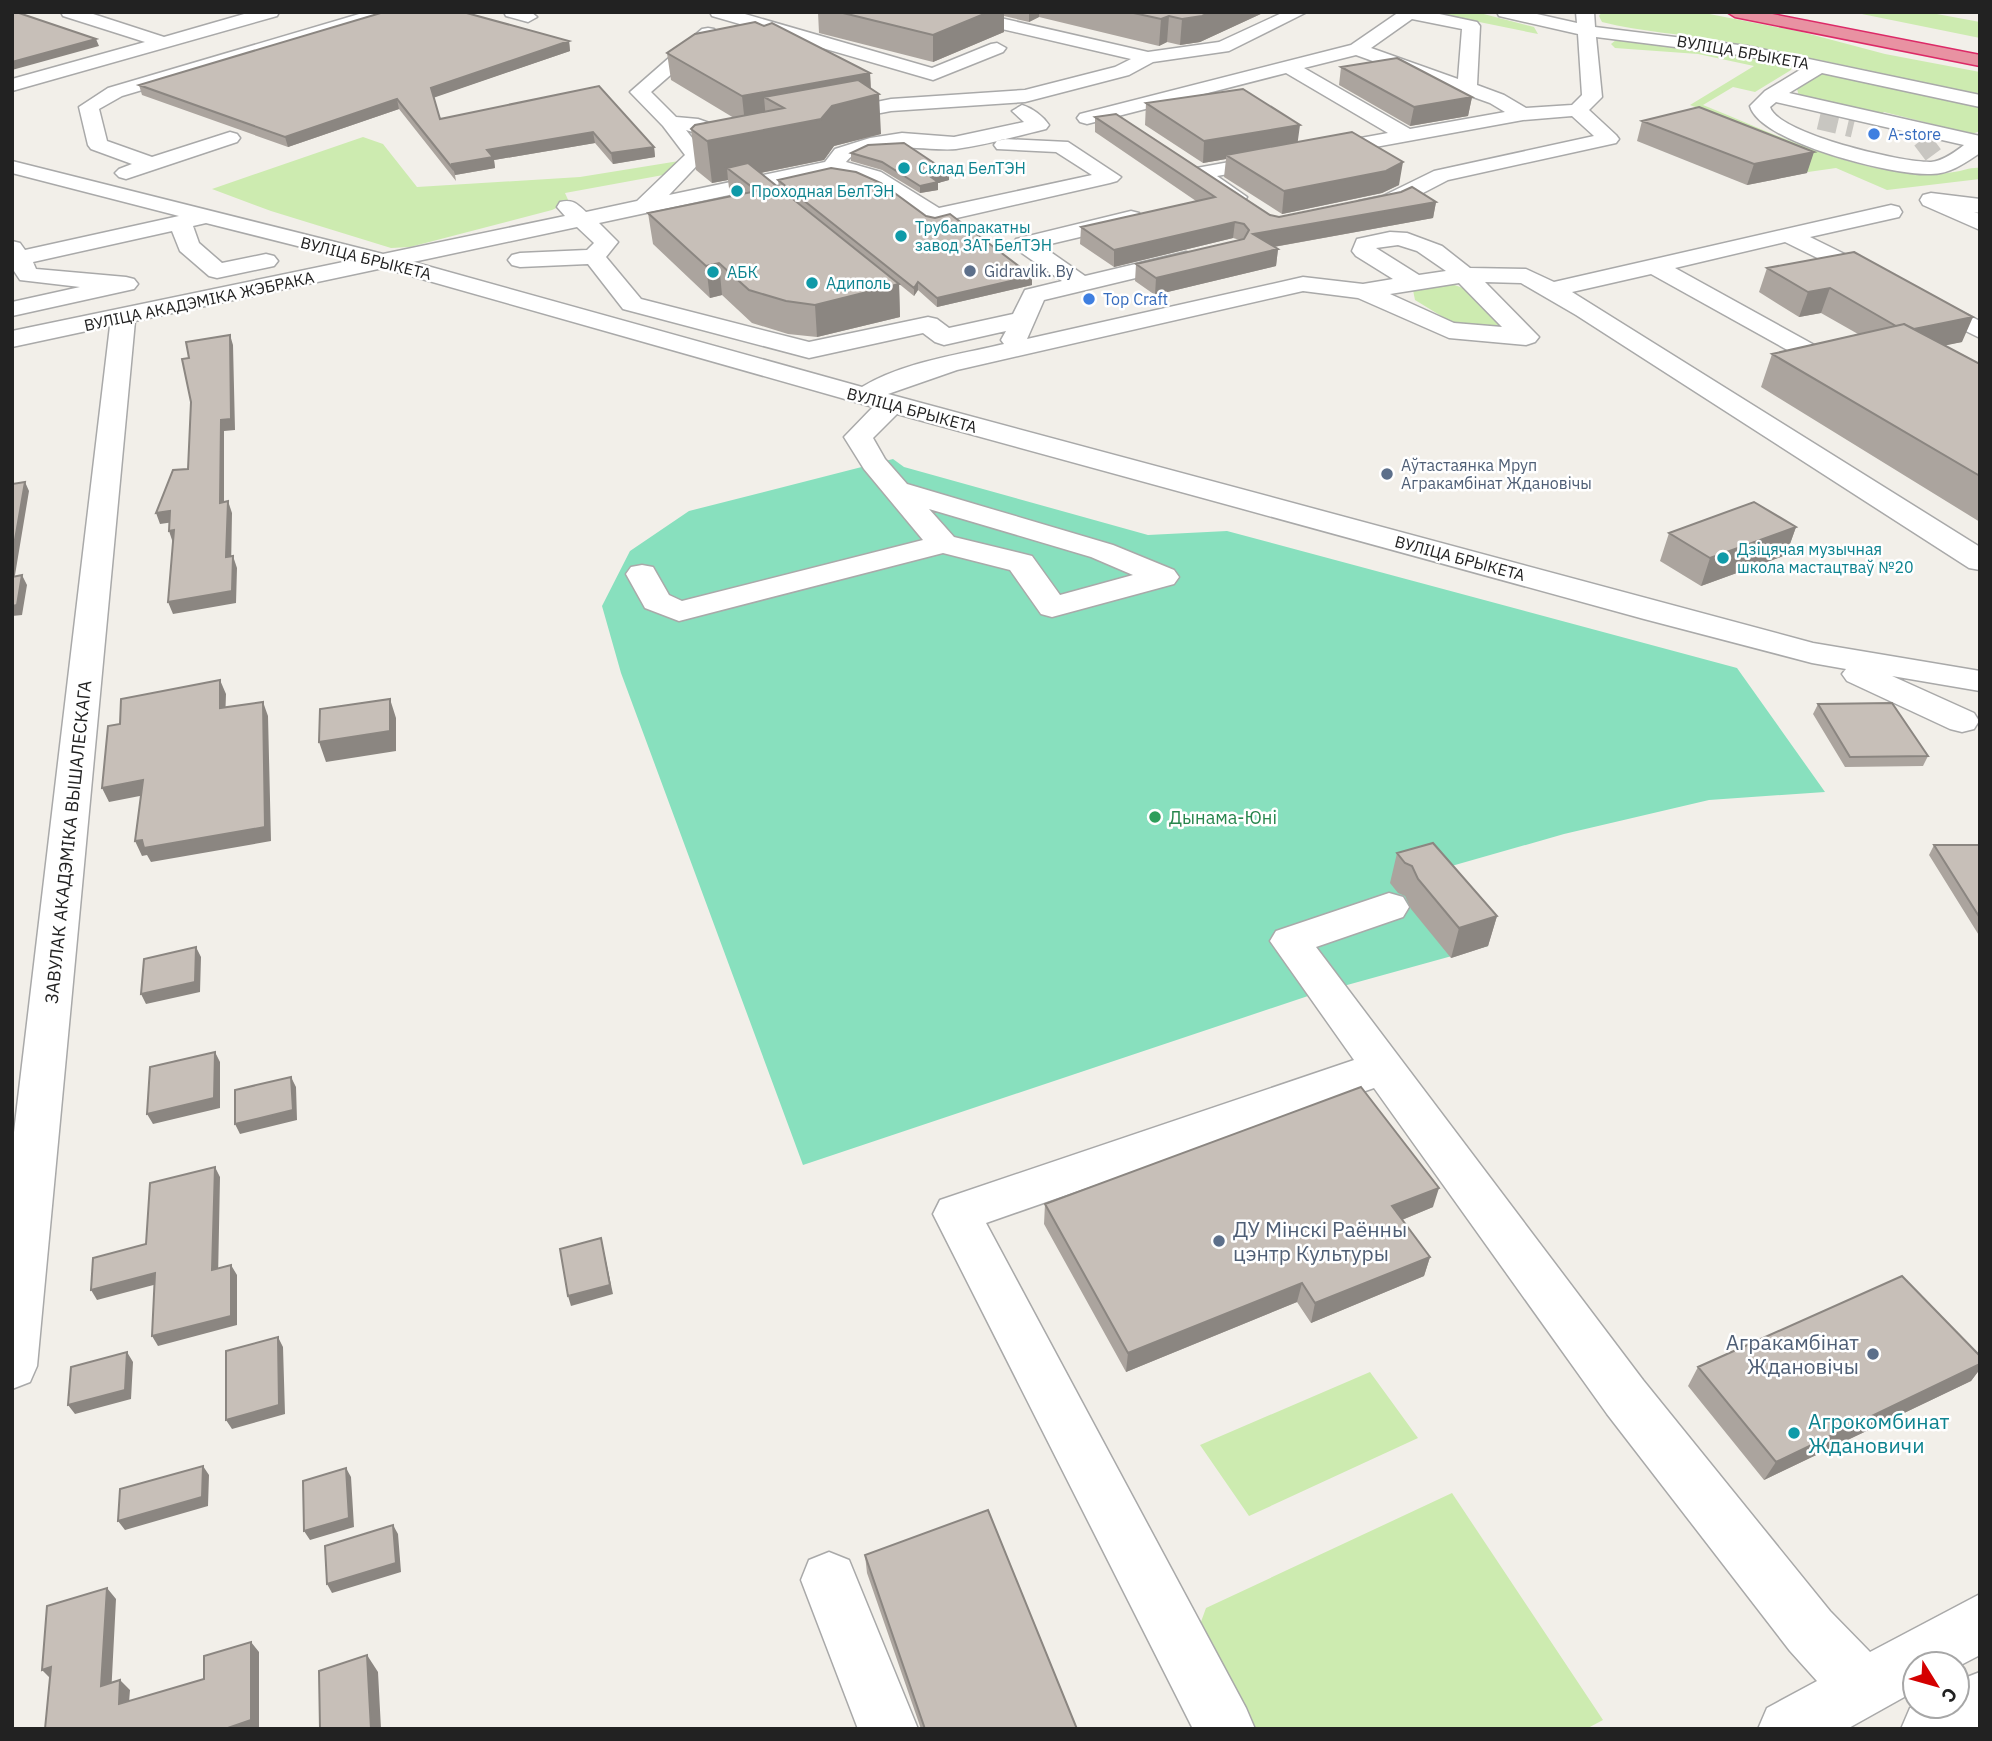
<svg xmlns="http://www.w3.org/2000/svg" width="1992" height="1741" viewBox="0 0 1992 1741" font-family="'IBM Plex Sans',sans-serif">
  <rect width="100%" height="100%" fill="#f2efe9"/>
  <path fill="#cdebb0" d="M1430,12H1476L1534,27L1538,34Z
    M1602,12H1699L1802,32L1885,54L1980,72V94C1894,76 1809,57 1723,41C1683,34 1642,32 1602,22L1599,16Z
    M1852,12H1926L1980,22V38Z
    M1632,39L1776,60L1792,67L1791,70L1755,92L1733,87L1703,105C1768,131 1836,165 1906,173C1921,175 1938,175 1954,172C1963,171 1971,167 1980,168V179L1887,190L1836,168L1808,172L1769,154L1768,135L1690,105L1754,66L1698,54L1615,48L1611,44L1616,40Z
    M1821,74H1835L1980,105V131L1967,136L1935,130L1940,126L1884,112L1877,117L1799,96L1797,89Z
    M363,137L383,144L417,187L580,177L679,161L685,171L565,193L569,202L552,210L410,247L391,248L271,211L212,189Z
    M1449,283L1463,288L1505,330L1451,322L1415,300L1413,290Z
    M1370,1372L1418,1438L1249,1516L1200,1445Z
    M1452,1493L1603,1720L1586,1729H1217L1186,1663L1206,1608Z"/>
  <path fill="#88e0be" d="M893,459L904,467L1148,535L1227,531L1737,668L1825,792L1709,800L1564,834L1427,873L1488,946L1311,995L803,1165L621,673L602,606L630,551L689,511Z"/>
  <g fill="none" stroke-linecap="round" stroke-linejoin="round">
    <path stroke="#c8c6c1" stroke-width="19" stroke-dasharray="19 10" stroke-linecap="butt" d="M1819,120L1853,128
      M1920,153L1936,141"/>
    <defs>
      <path id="minor" d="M61,12H87L164,37L251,12H279L277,16L12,91V79L145,42L63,16Z
        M366,12H393L391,16L122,96L99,109L107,141L152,157L230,132L237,134L240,138L237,142L126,179L119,177L115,173L119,169L132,164L91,149L88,145L79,107L108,88Z
        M504,12H531L537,17L528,22L506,16Z
        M710,12H738L932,68L991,44L997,43L1006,48L1003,52L933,80L712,16Z
        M942,12H974L1148,52L1219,42L1284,12H1307L1229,51L1153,62L1129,75L1025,102L891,111L829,123L822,121L819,117L822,113L891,99L1025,90L1115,67L1131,59L950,17Z
        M1399,12H1430L1477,22L1480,26L1477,85L1504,95L1526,108L1572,105L1582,95L1578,34L1499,16L1497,12H1528L1577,23L1576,12H1594L1595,27L1747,46L1980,95V107L1822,73L1789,93L1980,136V153C1965,163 1950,174 1931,174C1895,176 1760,143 1750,106L1765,91L1803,68L1747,56L1596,37L1602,97L1589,110L1616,135L1619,139L1616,143L1448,180L1398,206L1367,213L1359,211L1356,206L1359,201L1383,196L1434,171L1594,136L1572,116L1523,120L1217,176L1247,197L1244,202C1225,206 1206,187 1191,177L1187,173L1191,169L1388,133L1286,73L1087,124L1080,122L1077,118L1080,114L1351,45ZM1412,19L1462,29L1458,79L1371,48ZM1356,55L1490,103L1505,112L1410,129L1304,68ZM1776,102L1964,145C1955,152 1943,161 1931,162C1903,163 1778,134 1770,107Z
        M708,28L714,29L717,33L714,37L651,92L676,117L698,119L729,130L753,129L756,133L753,137L727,142L686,130L706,156L669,195L825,162L835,149L870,138L902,133L954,137L1024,122L1012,111L1022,105C1032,108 1043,116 1049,125L1046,129C1017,136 986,145 956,149C931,152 864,137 846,162L881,172L939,208L1092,175L1056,152L997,149L994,145L997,141L1004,139L1068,142L1121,177L1117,181L1110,183L935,223L927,221L866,181L832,173L599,223L618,242L606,257L641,299L809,342L928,317L937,319L949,328L1013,314L1025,290L1062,281L1016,249L1013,244L1016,239L1131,211L1139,213L1142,218L1139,223L1042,246L1085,276L1186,252L1194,254L1198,259L1194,264L1044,300L1027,339L1303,277L1363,284L1393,279L1356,256L1352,251L1357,239L1390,232L1407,233L1442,246L1470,268L1526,269L1554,282L1891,205L1899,207L1902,212L1899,217L1810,237L1980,321V338L1785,242L1675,268L1827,352L1831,357L1827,362L1818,365L1809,362L1651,274L1572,292L1980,547V570L1969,568L1576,315L1521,283L1485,282L1539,337L1535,342L1526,345L1449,338L1358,298L1303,291L957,370L888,394L1813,643L1980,671V691L1892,676L1974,713L1979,721L1974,729L1962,732L1950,729L1847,681L1842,674L1846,669L1812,663L1644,619L897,414L873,438L885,459L907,484L1113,545L1174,570L1179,577L1174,584L1052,617L1041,614L1010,570L943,553L679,621L645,608L626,574L631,567L642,565L653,567L669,595L682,601L923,540L864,469L844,437L873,407L383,268L135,321L37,1366L30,1382L12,1389V1149L110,326L12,347V331L353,260L206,223L193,226L199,243L222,263L266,254L274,256L278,261L274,266L217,278L209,276L180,251L172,231L33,262L36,269L126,277L134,279L138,284L134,289L12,316V302L80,287L20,280L12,268V241L20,243L25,250L179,216L12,173V161L383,254L565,216L557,207L560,202C573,199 577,204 586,212L637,201L685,155L663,126L630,92L702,29ZM577,227L594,243L587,250L520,253L512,255L508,260L512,265L520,267L588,264L623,309L809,358L923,333L935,342L944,345L1006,331L1001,340L1004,344C958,355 903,362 862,387L413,262ZM1398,245L1417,251L1446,271L1419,275L1376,248ZM1459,283L1502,327L1454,323L1390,294ZM929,509L1091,557L1133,575L1060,595L1032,556L954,537Z
        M1931,193L1980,199V213L1974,212L1980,214V230L1923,205L1920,200L1923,195Z
        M1389,893L1403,897L1409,907L1403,917L1316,947L1643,1380L1830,1611L1870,1652L1980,1594V1655L1957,1667V1664H1915V1691L1847,1729H1758L1767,1708L1817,1681L1790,1651L1607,1414L1374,1088L986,1223L1246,1708L1255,1729H1193L933,1214L940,1200L1354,1060L1270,941L1276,931Z
        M829,1552L849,1560L918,1729H858L801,1580L809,1560Z
        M1980,1672V1729H1901L1910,1708L1915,1705L1957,1706V1681Z"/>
      <path id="highway" d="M1727,12H1762L1980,55V66L1735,17Z"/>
    </defs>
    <use href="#minor" stroke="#a9a9a9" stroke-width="3"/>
    <use href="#highway" stroke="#dc2a67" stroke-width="3"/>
    <use href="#minor" fill="#fff" fill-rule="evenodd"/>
    <use href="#highway" fill="#e892a2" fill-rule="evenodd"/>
  </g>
  <path fill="#aba49e" d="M818,12H1265L1200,42L1180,45L1167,42L1159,46L1039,17L1029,22L1004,16V32L933,62L819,33Z
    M764,26L870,73L871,88L881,134L834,146L824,160L761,173L899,284L900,317L817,337L788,334L752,323L722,295L710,298L653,244L648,213L730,196L728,180L712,183L696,170L691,129L734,118L671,80L667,53Z
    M569,41L570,51L434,97L440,119L599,86L654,147L655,157L613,164L595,143L494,160L495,168L455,175L456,181L399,109L288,147L142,95L139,85Z
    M1341,67L1472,97L1468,116L1410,126L1339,85Z
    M1146,103L1298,142L1399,185L1382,193L1282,214L1224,177L1226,159L1203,163L1145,125Z
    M1095,117L1270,215L1279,217L1436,202L1433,218L1274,247L1278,249L1276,266L1155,295L1135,281L1136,264L1240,240L1233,238L1114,267L1080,244L1081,227L1196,201L1095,132Z
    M1642,121L1807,173L1747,185L1637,141Z
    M851,153L949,173V180L938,183V190L920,193L882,170L851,161Z
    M778,180L926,216L1032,276V285L937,307L918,290L914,296L779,187Z
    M1854,252L1962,342L1945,345L1980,364V522L1761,387L1772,354L1858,334L1821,313L1799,317L1759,292L1767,268Z
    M1796,527L1786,555L1701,586L1660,561L1669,533Z
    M1818,704L1928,756L1923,766L1845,767L1813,714Z
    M1934,845H1980V937L1929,855Z
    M1397,853L1497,916L1488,946L1451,958L1411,909L1405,896L1398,893L1390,883Z
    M1045,1204L1433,1207L1402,1220L1430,1257L1424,1276L1311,1323L1297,1302L1126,1372L1044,1224Z
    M1980,1356V1369L1971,1381L1764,1480L1688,1386L1698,1367Z
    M865,1555L1077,1729H921L867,1573Z"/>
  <path fill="#8b8681" d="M989,12H1004V32L933,62V35Z
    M1029,12H1039V17L1029,22Z
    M1211,12H1265L1200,42L1180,45L1182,19Z
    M1169,16L1167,42L1159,46L1161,19Z
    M96,39L99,46L12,70V62Z
    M569,41L570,51L433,98L431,88Z
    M870,73L871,96L879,94L881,134L834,146L824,160L740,177L727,168L728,180L712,183L707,141L821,119L830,108L784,117V108L764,97L766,120L745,124L742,96Z
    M1472,97L1468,116L1410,126L1414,107Z
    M397,99L399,109L288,147L285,137Z
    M1300,125L1297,147L1226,155V159L1203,163L1204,141Z
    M593,132L595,143L494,160L495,168L455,175L452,164L487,150Z
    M654,147L655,157L613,164L611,153Z
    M1814,152L1807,173L1747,185L1754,164Z
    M1403,162L1399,185L1382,193L1282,214L1284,191Z
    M949,173V180L938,183V190L920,193V186L931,177Z
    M1436,202L1433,218L1251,251L1253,234Z
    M1235,222L1233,238L1114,267V250Z
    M1278,249L1276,266L1155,295L1156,278Z
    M719,263L722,295L710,298L706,266Z
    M1032,276V285L937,307V298Z
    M918,282V290L914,296V288Z
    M899,284L900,317L817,337L815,305Z
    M1830,288L1821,313L1799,317L1808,292Z
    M1973,317L1962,342L1895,356L1905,331Z
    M230,335L233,345L235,430L224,431V514L220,503L221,420Z
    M25,482L29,491L13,587L12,584V557Z
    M228,501L232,513L231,569L226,557Z
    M170,511L174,522L160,524L156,513Z
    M1796,527L1786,555L1701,586L1710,558Z
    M174,530L173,543L169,531Z
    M233,556L237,568L236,603L173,614L168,602Z
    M22,575L27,585L22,615L12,616V606Z
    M220,680L226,694L225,722L220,708Z
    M390,699L396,718V751L326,762L319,742Z
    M263,702L268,716L271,841L151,862L147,855L142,856L135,841Z
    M143,780L150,794L109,802L102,788Z
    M1497,916L1488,946L1451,958L1459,928Z
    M196,947L201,957L200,992L146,1004L141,994Z
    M215,1052L220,1062V1108L153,1124L147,1114Z
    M291,1077L296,1087L297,1120L240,1134L235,1124Z
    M215,1167L220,1177L218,1279L212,1270Z
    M1439,1188L1433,1207L1387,1226L1392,1206Z
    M601,1238L613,1294L571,1306L568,1296Z
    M1430,1257L1424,1276L1311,1323L1315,1303Z
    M231,1265L237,1275V1325L158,1346L152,1336Z
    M155,1273L161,1283L97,1300L91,1290Z
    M1302,1283L1297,1302L1126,1372L1128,1353Z
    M278,1337L283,1347L285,1414L232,1429L226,1420Z
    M127,1352L133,1362L131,1399L75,1414L68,1405Z
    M1980,1364V1369L1971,1381L1764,1480L1776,1462Z
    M203,1466L209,1475L208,1506L125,1530L118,1521Z
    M346,1468L351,1477L354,1527L310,1540L304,1531Z
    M393,1525L398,1534L401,1572L332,1593L327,1584Z
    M107,1588L116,1599L111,1696L101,1686Z
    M251,1642L259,1652V1729H225Z
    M367,1655L378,1672L381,1729H371Z
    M51,1667L52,1680L42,1670Z
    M120,1680L130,1690L128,1715L119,1704Z"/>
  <path fill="#c7bfb8" stroke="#8b8681" stroke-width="2" d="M12,12H16L96,39L12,62Z
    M384,12H463L569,41L431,88L440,119L599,86L654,147L611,153L593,132L487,150L493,157L452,164L454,170L397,99L285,137L139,85Z
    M839,12H989L933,35Z
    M1129,12H1211L1202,16L1182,19L1169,16L1161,19Z
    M755,22L764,26L772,23L870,73L742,96L667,53L695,34Z
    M1397,58L1472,97L1414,107L1341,67Z
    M858,80L879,94L832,106L821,119L707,141L691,129L695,125L784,108L764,97Z
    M1243,89L1300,125L1204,141L1146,103Z
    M1699,107L1814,152L1754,164L1642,121Z
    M1116,114L1270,215L1279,217L1401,192L1412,187L1436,202L1253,234L1278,249L1156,278L1136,264L1244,239L1249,230L1244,224L1235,222L1114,250L1081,227L1215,197L1095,117Z
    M1352,132L1403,162L1386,171L1284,191L1226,155Z
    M904,143L949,173L931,177L938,182L920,186L882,162L851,153L868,145Z
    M748,163L899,284L815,305L786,301L749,290L719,263L706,266L648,213L757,191L727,168Z
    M831,168L856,172L881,183L926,216L935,218L950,214L1032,276L937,298L918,282L914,288L778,180Z
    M1854,252L1973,317L1914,329L1904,324L1896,326L1830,288L1808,292L1767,268Z
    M1904,324L1980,364V476L1772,354Z
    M230,335L231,419L221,420L220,503L228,501L226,557L233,556L232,591L168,602L174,530L169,531L170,511L156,513L173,470L188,469L191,402L182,359L189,358L186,342Z
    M25,482L12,557V484Z
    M1754,502L1796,527L1710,558L1669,533Z
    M22,575L17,605L12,606V577Z
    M220,680V708L263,702L265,827L144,848L142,840L135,841L143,780L102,788L108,726L120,724L121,699Z
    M390,699V731L319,742L320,709Z
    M1892,703L1928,756L1850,757L1818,704Z
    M1433,843L1497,916L1459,928L1418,879L1412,866L1405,863L1397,853Z
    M1934,845H1980V918Z
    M196,947L195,982L141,994L144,959Z
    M215,1052L214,1098L147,1114L150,1067Z
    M291,1077L293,1110L235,1124V1090Z
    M1361,1087L1439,1188L1392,1206L1430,1257L1315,1303L1302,1283L1128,1353L1045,1204Z
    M215,1167L212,1270L231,1265V1316L152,1336L155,1273L91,1290L93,1258L146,1244L150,1183Z
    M601,1238L610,1285L568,1296L560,1249Z
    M1902,1276L1980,1356V1364L1776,1462L1698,1367Z
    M278,1337L279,1405L226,1420V1351Z
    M127,1352L125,1390L68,1405L71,1367Z
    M203,1466L202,1497L118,1521L120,1489Z
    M346,1468L349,1518L304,1531L303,1481Z
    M988,1510L1077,1729H925L865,1555Z
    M393,1525L396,1563L327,1584L325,1546Z
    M107,1588L101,1686L120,1680L119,1704L204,1679V1656L251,1642V1720L225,1729H45L51,1667L42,1670L47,1606Z
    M367,1655L371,1729H320L319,1671Z"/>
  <g fill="#3f7fe0" stroke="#fff" stroke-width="2.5">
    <circle cx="1874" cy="134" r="7"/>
    <circle cx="1089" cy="299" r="7"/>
  </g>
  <g fill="#0f9aa8" stroke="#fff" stroke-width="2.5">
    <circle cx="904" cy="168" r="7"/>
    <circle cx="737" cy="191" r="7"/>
    <circle cx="901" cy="236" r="7"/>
    <circle cx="713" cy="272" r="7"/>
    <circle cx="812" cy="283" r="7"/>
    <circle cx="1723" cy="558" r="7"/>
    <circle cx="1794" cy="1433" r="7"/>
  </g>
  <g fill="#5c6f8a" stroke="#fff" stroke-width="2.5">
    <circle cx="970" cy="271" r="7"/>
    <circle cx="1387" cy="474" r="7"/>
    <circle cx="1219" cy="1241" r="7"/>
    <circle cx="1873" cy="1354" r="7"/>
  </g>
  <circle fill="#2e9e5b" stroke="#fff" stroke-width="2.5" cx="1155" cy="817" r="7"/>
  <g text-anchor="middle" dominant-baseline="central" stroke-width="5" stroke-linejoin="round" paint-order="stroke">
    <g font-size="16" fill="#222" stroke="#fff">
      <text transform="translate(1743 52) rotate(10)">ВУЛІЦА БРЫКЕТА</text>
      <text transform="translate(366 258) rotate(14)">ВУЛІЦА БРЫКЕТА</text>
      <text transform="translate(199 301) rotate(-12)">ВУЛІЦА АКАДЭМІКА ЖЭБРАКА</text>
      <text transform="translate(912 410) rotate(15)">ВУЛІЦА БРЫКЕТА</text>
      <text transform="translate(1460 558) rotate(15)">ВУЛІЦА БРЫКЕТА</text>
    </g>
    <g font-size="16" fill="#366cbe" stroke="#fff" text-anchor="start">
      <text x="1888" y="134">А-store</text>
      <text x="1103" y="299">Top Craft</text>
    </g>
    <g font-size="16" fill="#0d838f" stroke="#fff" text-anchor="start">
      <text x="918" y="168">Склад БелТЭН</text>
      <text x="751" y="191">Проходная БелТЭН</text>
      <text x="915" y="227">Трубапракатны<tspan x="915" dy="18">завод ЗАТ БелТЭН</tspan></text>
      <text x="727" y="272">АБК</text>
      <text x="826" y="283">Адиполь</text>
      <text x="1737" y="549">Дзіцячая музычная<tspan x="1737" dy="18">школа мастацтваў №20</tspan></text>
    </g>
    <g font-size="16" fill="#4e5e75" stroke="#fff" text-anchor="start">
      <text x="984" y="271">Gidravlik. By</text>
      <text x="1401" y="465">Аўтастаянка Мруп<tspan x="1401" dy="18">Агракамбінат Ждановічы</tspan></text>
    </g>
    <g font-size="18" fill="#27864d" stroke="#fff" text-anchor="start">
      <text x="1169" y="817">Дынама-Юні</text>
    </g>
    <g font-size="18" fill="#222" stroke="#fff">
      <text transform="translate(68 842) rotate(-84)">ЗАВУЛАК АКАДЭМІКА ВЫШАЛЕСКАГА</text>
    </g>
    <g font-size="21" fill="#4e5e75" stroke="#fff" text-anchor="start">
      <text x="1233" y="1229">ДУ Мінскі Раённы<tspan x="1233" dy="24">цэнтр Культуры</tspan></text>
      <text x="1859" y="1342" text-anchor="end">Агракамбінат<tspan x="1859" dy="24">Ждановічы</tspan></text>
    </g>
    <g font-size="21" fill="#0d838f" stroke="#fff" text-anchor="start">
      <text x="1808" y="1421">Агрокомбинат<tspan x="1808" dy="24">Ждановичи</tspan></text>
    </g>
  </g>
  <rect width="1992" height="1741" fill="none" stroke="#222222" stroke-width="28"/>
  <g transform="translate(1936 1685) rotate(127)"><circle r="33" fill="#ffffff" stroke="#a7a7a7" stroke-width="2"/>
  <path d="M0-5L12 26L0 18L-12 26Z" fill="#d40000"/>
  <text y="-10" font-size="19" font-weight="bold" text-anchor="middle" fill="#222222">С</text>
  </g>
</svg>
